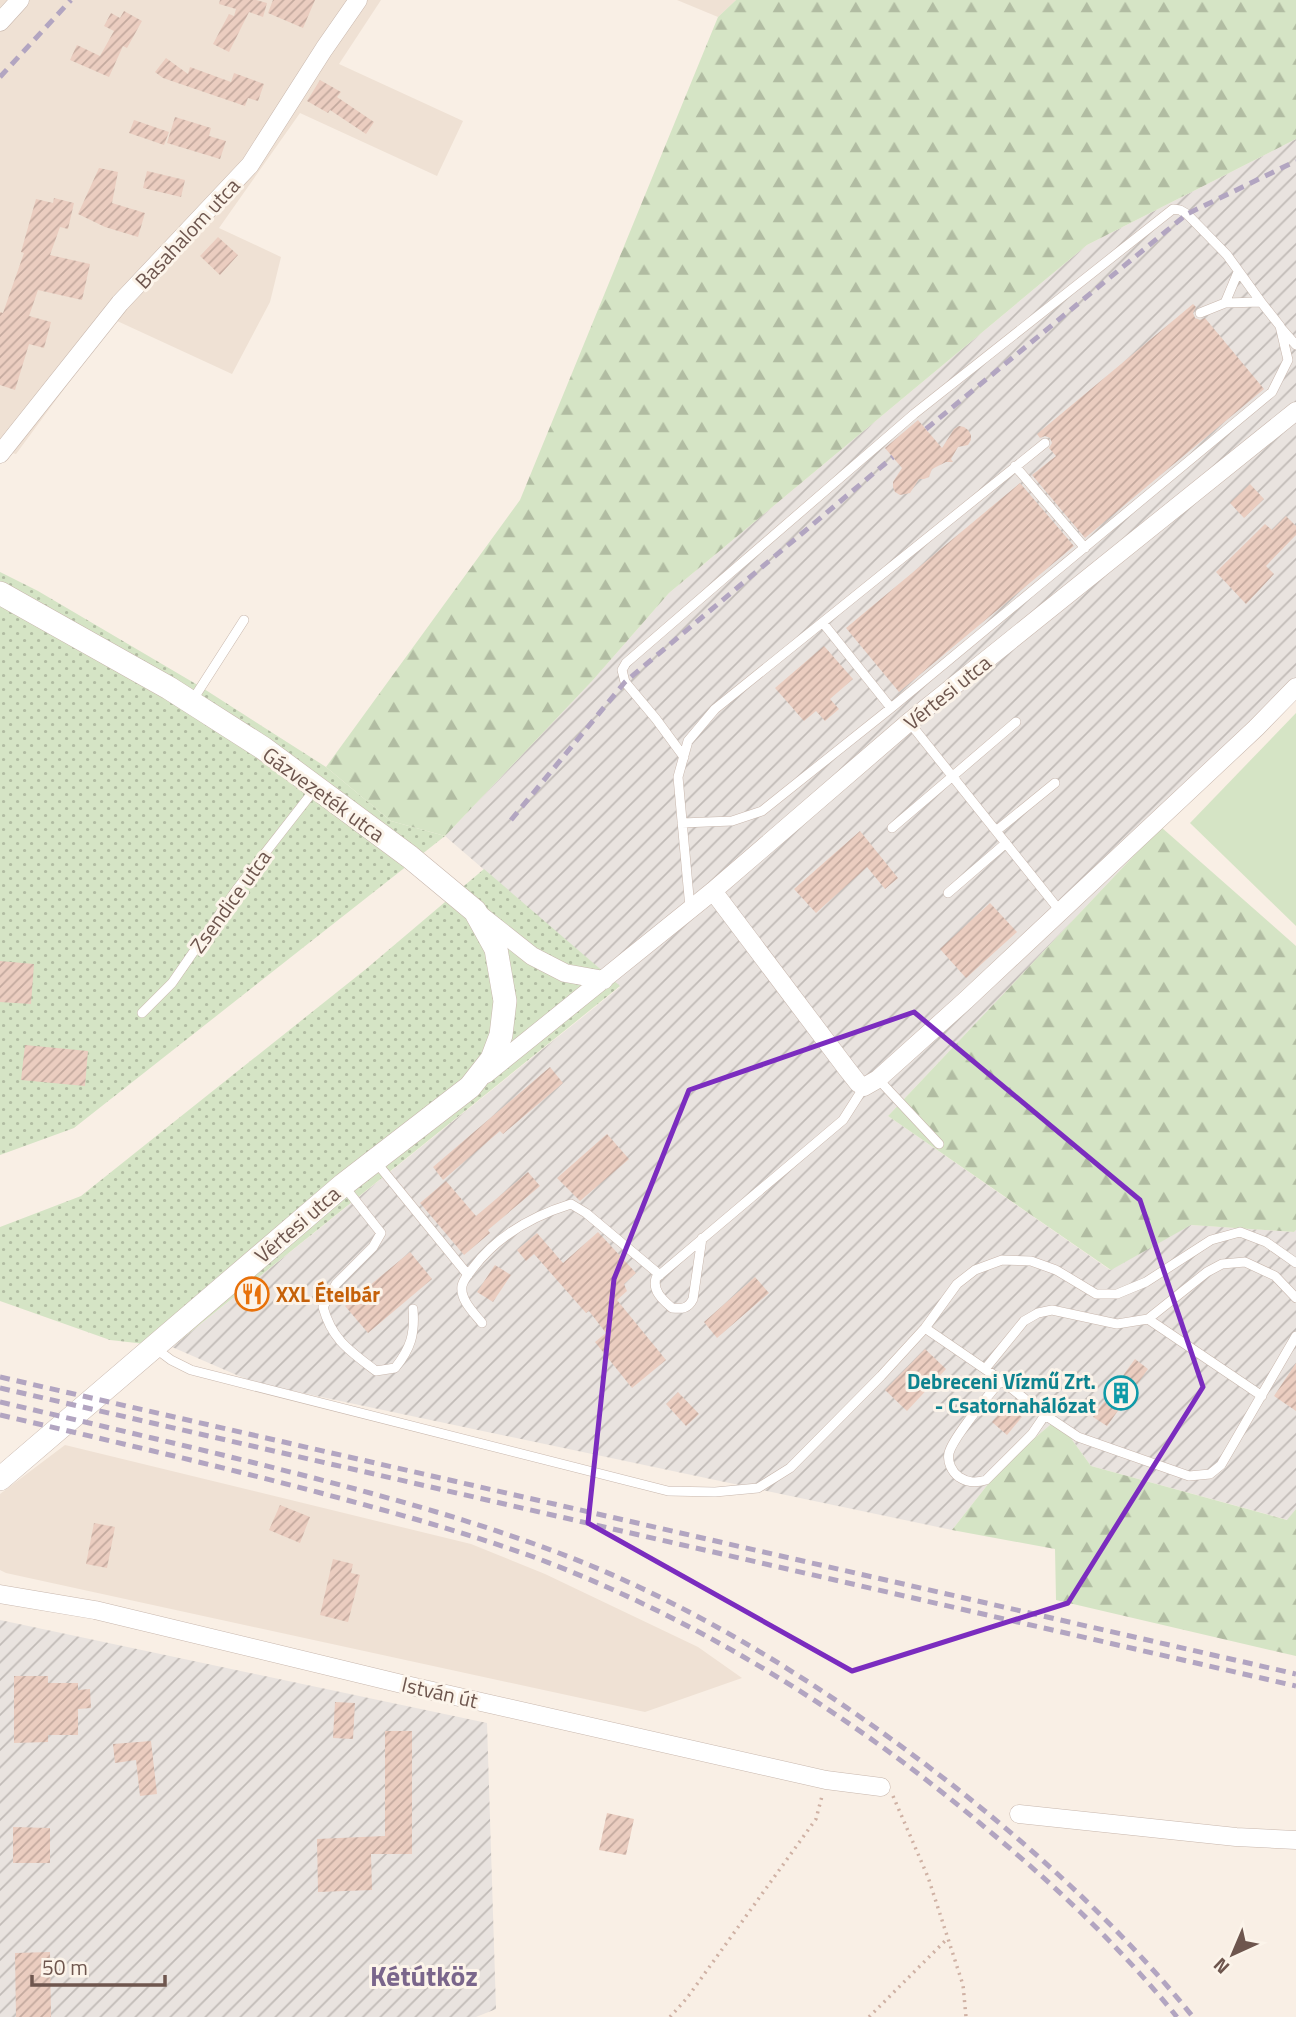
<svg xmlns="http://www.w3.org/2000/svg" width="1296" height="2017" viewBox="0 0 1296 2017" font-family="'Titillium Web',sans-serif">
  <defs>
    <pattern id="industrial-furrows" width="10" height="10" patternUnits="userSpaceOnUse" patternTransform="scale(1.75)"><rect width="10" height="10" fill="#e9e3df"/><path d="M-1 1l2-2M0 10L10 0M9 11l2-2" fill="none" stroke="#c1bbb7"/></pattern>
    <pattern id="grass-dots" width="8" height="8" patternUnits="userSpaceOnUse" patternTransform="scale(1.75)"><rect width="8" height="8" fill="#d5e4c5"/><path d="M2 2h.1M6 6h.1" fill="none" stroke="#b1bca2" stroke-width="1.8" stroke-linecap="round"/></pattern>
    <pattern id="forest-firs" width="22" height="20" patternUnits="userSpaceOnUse" patternTransform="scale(1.75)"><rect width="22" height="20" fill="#d5e4c5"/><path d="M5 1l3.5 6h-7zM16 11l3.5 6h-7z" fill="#b1bca2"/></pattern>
    <pattern id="building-hatch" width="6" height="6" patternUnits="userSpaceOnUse" patternTransform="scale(1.75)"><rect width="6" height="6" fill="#ebcdc0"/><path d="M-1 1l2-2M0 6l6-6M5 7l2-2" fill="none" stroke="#c3a99e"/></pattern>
  </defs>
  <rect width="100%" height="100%" fill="#f9efe5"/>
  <path fill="#efe1d4" d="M0,0H381L339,64L463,121L437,176L300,113L219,228L281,257L270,302L232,374L115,320L16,454L0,450Z
    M677,0H736L718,17Z
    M65,1445L471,1544L545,1574L698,1647L742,1678L645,1712L6,1573L0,1570V1494Z"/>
  <path fill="url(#industrial-furrows)" d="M1296,139V684L888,1116L1110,1270L1190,1225L1294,1232L1296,1230V1509L1288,1520L1091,1466L1057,1419L1003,1465L952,1530L255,1383L172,1347L620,987L445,836L593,680L669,593L1087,245Z
    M0,1620L487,1723L496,2009L476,2017H0Z"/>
  <path fill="url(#grass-dots)" d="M0,572L38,591L201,687L326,767L391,821L445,836L74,1128L0,1155Z
    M484,869L620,986L172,1347L110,1340L0,1301V1227L81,1196L366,969Z"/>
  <path fill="url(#forest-firs)" d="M736,0H1296V139L1087,245L669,593L593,680L445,836L391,821L326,767L520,500L718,17Z
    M1161,827L1296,946V1230L1294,1232L1191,1225L1111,1270L888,1116Z
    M1057,1419L1091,1466L1287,1520L1296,1509V1656L1056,1600L1055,1549L952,1530L1003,1465Z"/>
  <path fill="#d5e4c5" d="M1296,713V926L1190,823Z"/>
  <path fill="url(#building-hatch)" d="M220,0H256L267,3L263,17L249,12L229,52L213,44L229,14L234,16L236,9L219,4Z
    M273,0H315L303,28L268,13Z
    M124,11L142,21L127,48L123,46L109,77L70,60L77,45L100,56L114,31L104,26L111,13L120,18Z
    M166,58L188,74L190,67L231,82L234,73L264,84L258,101L248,98L245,106L163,78L155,72Z
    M320,80L341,92L337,97L374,122L366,134L330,110L328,113L307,101Z
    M175,117L211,128L209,136L226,141L220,159L167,143Z
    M134,120L169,132L164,145L129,133Z
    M99,168L118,172L112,203L145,213L138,237L105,227L78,214Z
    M147,171L185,180L181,197L143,188Z
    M54,198L74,203L68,229L60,227L50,255L90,264L82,300L38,290L29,316L51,322L44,348L29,344L15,390L0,385V312L3,313L24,253L21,252L36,199L53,203Z
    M218,237L238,255L220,275L200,256Z
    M1193,304L1196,307L1193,313L1195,318L1200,320L1205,318L1264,389L1085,538L1032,475L1056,456L1049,448L1052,443L1050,438L1045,436L1040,438L1037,434Z
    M918,420L942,448L954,429L959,426L964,427L968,430L971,435V440L968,445L958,447L951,459L953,462H946L932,469L929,477L924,479H919L910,493L900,495L895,492L893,487V482L902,468L885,448Z
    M1020,483L1074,546L899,692L846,628Z
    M1250,484L1264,499L1244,518L1230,503Z
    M1286,516L1296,526V535L1266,566L1274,574L1246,604L1216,572L1265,524L1272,530Z
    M824,646L853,679L830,699L839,709L825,721L816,711L804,721L775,688Z
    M860,831L898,878L885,889L867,867L816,913L794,889Z
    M990,903L1017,932L966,978L940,949Z
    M0,961L34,964L31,1004L0,1002Z
    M25,1045L88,1051L85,1086L21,1080Z
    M550,1067L563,1083L503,1134L500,1131L443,1180L433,1167Z
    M607,1134L629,1159L580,1201L557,1178Z
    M528,1172L540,1186L488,1230L490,1233L464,1255L420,1203L446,1181L476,1216Z
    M598,1232L636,1273L624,1284L627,1291L617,1300L666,1360L632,1388L595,1342L606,1333L589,1311L586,1313L534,1254L526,1261L517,1250L537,1233L563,1263Z
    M410,1252L432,1279L368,1333L345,1306Z
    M495,1265L511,1275L493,1302L477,1292Z
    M755,1277L769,1293L717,1338L704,1322Z
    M925,1349L946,1369L907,1411L885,1390Z
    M1135,1359L1148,1369L1107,1426L1093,1417Z
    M1296,1363V1411L1274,1396Z
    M678,1392L699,1414L686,1426L666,1404Z
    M1008,1404L1022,1417L1007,1435L992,1422Z
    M280,1505L310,1517L300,1543L269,1530Z
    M94,1523L115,1527L107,1568L86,1564Z
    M333,1559L353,1564L351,1573L360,1575L348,1622L320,1615Z
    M14,1676H48V1683H78V1690L90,1689L91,1708L78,1709V1735H48V1742L14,1743Z
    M335,1702L355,1703L353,1739L333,1738Z
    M385,1731H412V1854H371L372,1890L318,1892L317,1839L385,1836Z
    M151,1741L157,1794L140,1796L136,1760L115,1763L113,1744Z
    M607,1813L634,1819L626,1855L599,1850Z
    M13,1827L50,1828V1863H13Z
    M50,1952L51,2017H16L15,1953Z"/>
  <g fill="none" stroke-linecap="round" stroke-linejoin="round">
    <defs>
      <path id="service" d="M1225,303L1238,272
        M1281,328L1296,345
        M1015,466L1085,548
        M823,623L891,708
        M192,701L244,620
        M909,722L1060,911
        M684,757L656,719L625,682L622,670L626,663L914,414L1173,209L1180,210L1187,214L1227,255L1261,302
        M682,823L732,821L762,811L891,708L1272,392L1288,360L1280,326L1261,302L1225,303L1200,313
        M892,828L1016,722
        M996,831L1055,783
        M948,893L1006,843
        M690,908L678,777L688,741L715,709L1045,443
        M142,1013L172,983L237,889L315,789
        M878,1079L939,1144
        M376,1162L468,1275
        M344,1186L381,1233L373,1247L336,1284L323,1307C332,1340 350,1351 376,1371L395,1368C411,1348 415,1334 413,1309
        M702,1238L693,1299C688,1309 682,1309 672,1308C663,1300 652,1291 656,1278L843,1120L864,1087
        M1148,1319L1262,1396
        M482,1323C474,1313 460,1300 462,1286C463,1280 469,1273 473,1268C498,1235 532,1216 571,1204L586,1213L660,1275
        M925,1328L1001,1380L1045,1415L1078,1437L1189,1476L1210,1474L1221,1465L1296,1336
        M155,1348L171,1360L191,1370L668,1491L715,1492L758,1488L790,1468L881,1376L925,1328L957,1284L975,1270L1002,1260L1031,1261L1056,1270L1096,1294H1117L1146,1282L1211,1240L1240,1232L1266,1242L1296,1263
        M985,1369L1024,1321L1038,1313L1052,1310L1117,1324L1148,1319L1207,1272L1222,1264L1245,1262L1275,1276L1296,1298
        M1001,1380C989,1395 953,1437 949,1453C947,1462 952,1472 959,1477C968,1483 976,1483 986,1480L1032,1434L1045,1415"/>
      <path id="minor" d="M0,22L20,0
        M0,454L120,303L250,165L324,49L358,0
        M713,891L847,1069L858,1083L864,1087L878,1079L966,1000L1256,728L1296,687
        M479,914L532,956L565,973L604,980
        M486,1074L713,891L909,722L1296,411
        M0,1594L95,1610L406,1685L826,1780L881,1787
        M1019,1814L1236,1837L1296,1840"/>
      <path id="tertiary" d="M0,593L169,688L263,748L410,857L475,911L496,949L505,1001L501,1035L492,1059L470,1087L343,1185L0,1479"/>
    </defs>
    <use href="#service" stroke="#c8b7ad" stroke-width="10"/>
    <use href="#minor" stroke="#c8b7ad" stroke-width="19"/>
    <use href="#tertiary" stroke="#c8b7ad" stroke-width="24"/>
    <path stroke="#cfb1a4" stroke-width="3.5" stroke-dasharray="2 5" stroke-linecap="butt" d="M893,1796L928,1877L963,1985L966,2017
      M670,2017L687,1998L816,1819L822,1796
      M869,2017L948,1938"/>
    <use href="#service" stroke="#fff" stroke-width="9"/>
    <use href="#minor" stroke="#fff" stroke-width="18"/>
    <use href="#tertiary" stroke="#fff" stroke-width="23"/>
    <path stroke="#b2a5c1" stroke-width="5" stroke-dasharray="10 7" stroke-linecap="butt" d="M0,77L71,0
      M926,429L1187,214L1296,161
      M511,820L625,682L893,457
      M0,1377L1296,1674
      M0,1388L1296,1686
      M0,1402C85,1422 170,1442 255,1463C362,1490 469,1518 572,1558C711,1613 838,1696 955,1787C1041,1855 1124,1931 1193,2017
      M0,1415C115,1442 229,1468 343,1499C406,1516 469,1534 531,1556C700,1619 857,1718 994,1835C1060,1890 1123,1950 1177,2017"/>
  </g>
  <path fill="none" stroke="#7b2cbf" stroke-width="5" stroke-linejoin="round" d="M914,1012L1140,1200L1203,1387L1068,1603L852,1671L588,1523L614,1279L689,1090Z"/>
  <defs>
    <symbol id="restaurant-ring" viewBox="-11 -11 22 22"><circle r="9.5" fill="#fcf4ea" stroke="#e8710a" stroke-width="1.5"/><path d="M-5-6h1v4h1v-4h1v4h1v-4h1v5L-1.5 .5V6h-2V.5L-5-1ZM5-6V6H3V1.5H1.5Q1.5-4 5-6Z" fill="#e8710a"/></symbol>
    <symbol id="building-ring" viewBox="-11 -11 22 22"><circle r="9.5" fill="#fcf4ea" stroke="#0f9aa8" stroke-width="1.5"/><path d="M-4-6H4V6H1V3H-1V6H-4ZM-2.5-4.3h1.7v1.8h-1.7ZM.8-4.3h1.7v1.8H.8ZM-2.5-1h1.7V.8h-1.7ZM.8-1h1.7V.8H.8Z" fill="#0f9aa8"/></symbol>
  </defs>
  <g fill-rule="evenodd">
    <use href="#restaurant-ring" x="233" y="1275" width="38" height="38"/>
    <use href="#building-ring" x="1102" y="1374" width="38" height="38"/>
  </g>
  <g text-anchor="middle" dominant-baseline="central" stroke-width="6" stroke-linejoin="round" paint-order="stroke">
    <g font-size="21" fill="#6e564e" stroke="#fcf4ea">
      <text transform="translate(187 233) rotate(-47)">Basahalom utca</text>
      <text transform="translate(947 692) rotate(-39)">Vértesi utca</text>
      <text transform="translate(324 794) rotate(36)">Gázvezeték utca</text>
      <text transform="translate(230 901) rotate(-54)">Zsendice utca</text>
      <text transform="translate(297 1224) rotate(-41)">Vértesi utca</text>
      <text transform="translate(440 1692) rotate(13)">István út</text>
    </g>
    <g font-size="21" font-weight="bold" fill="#c56008" stroke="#fcf4ea" text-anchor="start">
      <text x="276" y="1294">XXL Ételbár</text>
    </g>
    <g font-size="21" font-weight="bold" fill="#0d838f" stroke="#fcf4ea" text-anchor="end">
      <text x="1096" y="1381">Debreceni Vízmű Zrt.<tspan x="1096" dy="24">- Csatornahálózat</tspan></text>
    </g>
    <g font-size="28" font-weight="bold" fill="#7a668b" stroke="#fcf4ea">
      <text x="424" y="1975">Kétútköz</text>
    </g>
  </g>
  <g transform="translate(1233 1954) rotate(224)" stroke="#fcf4ea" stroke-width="5" paint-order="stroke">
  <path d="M0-5L12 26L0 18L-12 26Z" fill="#6e564e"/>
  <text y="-10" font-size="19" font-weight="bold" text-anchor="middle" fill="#6e564e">N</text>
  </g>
  <path d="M32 1975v10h133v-10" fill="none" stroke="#6e564e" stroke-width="3.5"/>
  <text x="42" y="1975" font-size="21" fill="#6e564e" stroke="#fcf4ea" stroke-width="5" paint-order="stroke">50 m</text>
</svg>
